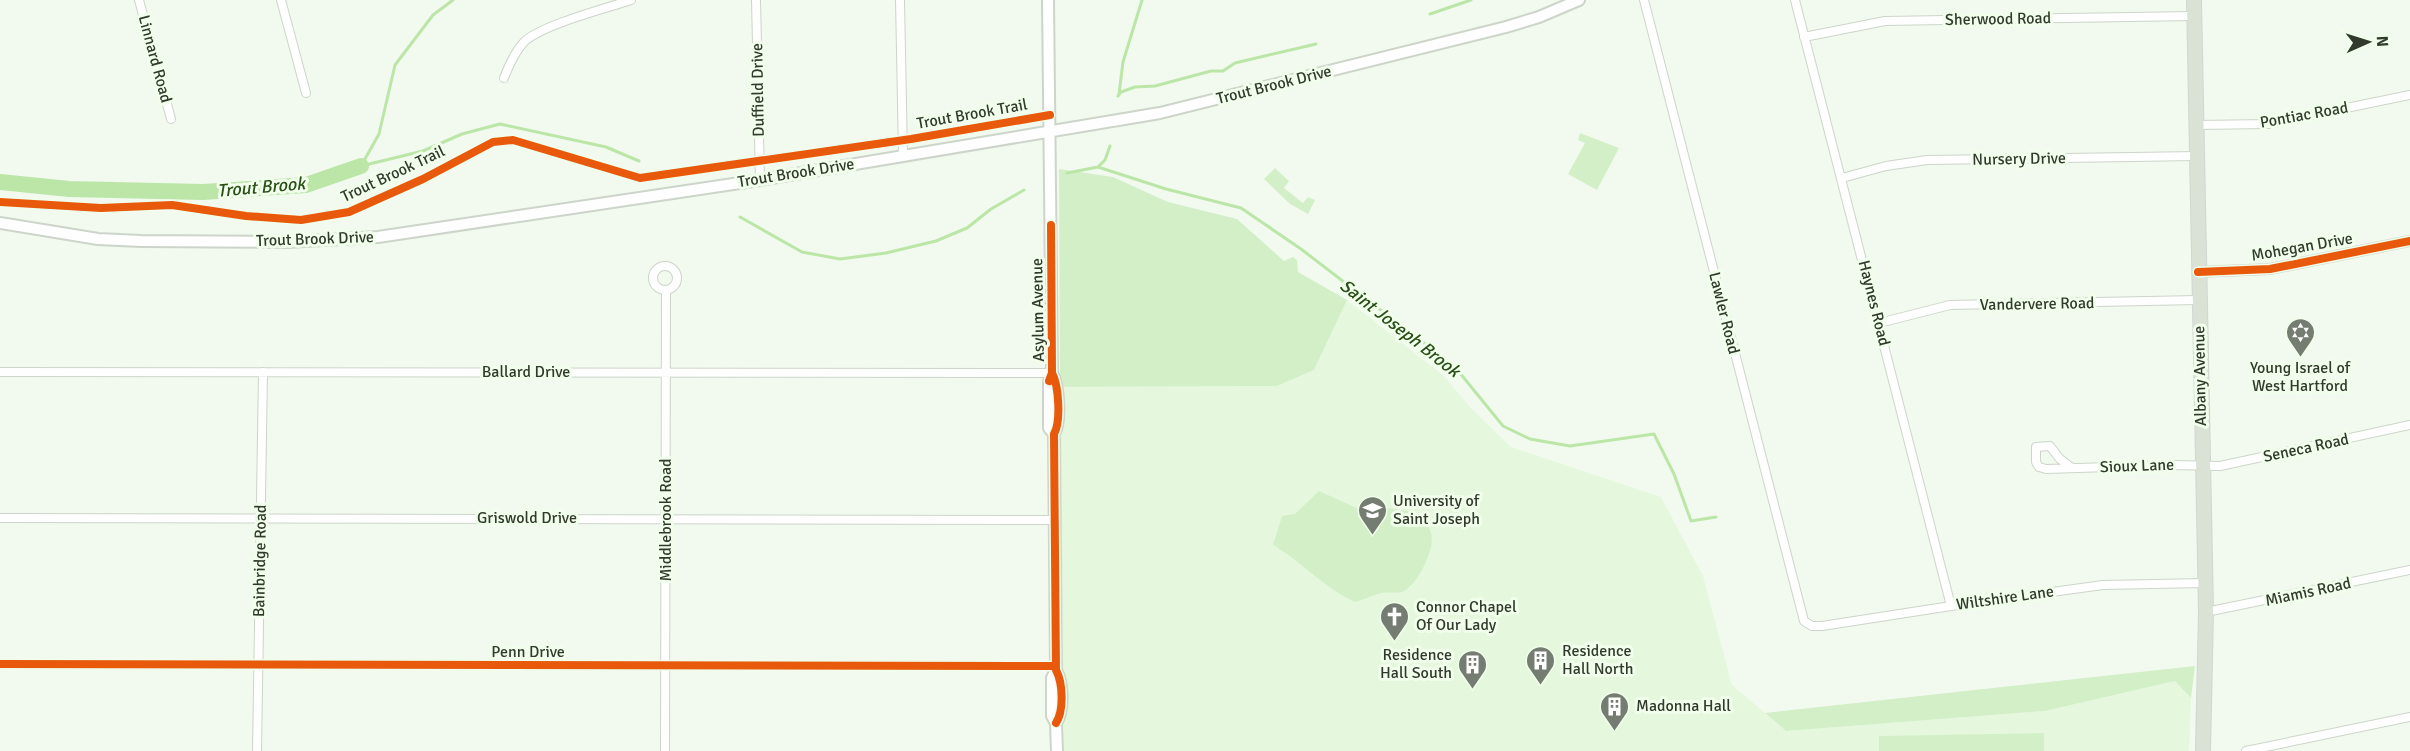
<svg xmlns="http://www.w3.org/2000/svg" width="2410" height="751" viewBox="0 0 2410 751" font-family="Signika,sans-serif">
  <rect width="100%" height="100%" fill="#f2faef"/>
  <path fill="#e5f8de" d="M1347,300L1444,376L1470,407L1511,447L1661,497L1703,576L1732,685L1786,731L2045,711L2175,681L2191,698L2189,751H1064L1060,387L1277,386L1314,370Z"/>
  <path fill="#d3efc8" d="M1580,133L1619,148L1597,190L1568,174L1585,143L1578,140Z
    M1275,168L1289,181L1284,188L1303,203L1308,197L1315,200L1308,214L1290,204L1264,179Z
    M1059,169L1113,177L1168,202L1237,219L1284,261L1293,257L1297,260L1298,272L1347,300L1314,370L1277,386L1060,387Z
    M1319,491L1363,511L1387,508L1416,512C1420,518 1427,524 1430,530C1438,545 1418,584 1404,591C1396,595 1389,591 1381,593C1372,595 1364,600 1355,602C1324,588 1302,562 1273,545L1282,516L1295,514Z
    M2195,666L2191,698L2175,681L2045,711L1786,731L1765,713Z
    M2044,733V751H1879V736Z"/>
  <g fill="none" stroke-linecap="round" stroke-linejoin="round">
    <path stroke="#bbe6a8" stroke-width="3" d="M1430,14L1471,0
      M1119,94L1123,62L1142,0
      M1118,96L1121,92L1135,87L1155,86L1211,71H1223L1235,63L1316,44
      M361,166L423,151L462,134L500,124L606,147L639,161
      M361,166L379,134L395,65L433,15L453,0
      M1098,167L1105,160L1110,146
      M1067,173L1098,167L1166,189L1241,208L1301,249L1455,367L1503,426L1530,439L1570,446L1654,434L1674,474L1691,521L1716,517
      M740,217L802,252L840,259L886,253L936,241L967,228L991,209L1024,190"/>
    <path stroke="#bbe6a8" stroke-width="16" d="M0,182L69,189L203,192L306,185L361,166"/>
    <defs>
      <path id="minor" d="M139,0L171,119
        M281,0L306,93
        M756,0L760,180
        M900,0L903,155
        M1644,0L1804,621L1812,626H1822L1951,606L2103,585L2205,583
        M1795,0L1951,606
        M1804,37L1885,21L2194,16
        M504,78C509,65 515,51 525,41C545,24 604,9 631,0
        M2197,125L2268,124L2410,95
        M1842,178L1886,166L1927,160L2197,156
        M653 278a12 12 0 1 1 24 0a12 12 0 1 1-24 0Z
        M1879,323L1950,305L2198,300
        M0,372L1052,373
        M2072,468L2060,459L2050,446L2036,447V462L2039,467L2046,469L2174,465L2220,466L2410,425
        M0,518L1054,520
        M2206,612L2410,570
        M0,664L1056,666
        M257,751L263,372
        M665,751L666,290
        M2246,751L2410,717"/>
      <path id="tertiary" d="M2198,272L2270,269L2410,241"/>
      <path id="secondary" d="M1048,0L1052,373L1049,382V428L1054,434
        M0,223L98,239L141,241L288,242L378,237L760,180L1160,113L1506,27L1539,17L1579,0
        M1052,373C1059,386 1061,422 1054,434L1056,670C1063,683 1064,711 1056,723
        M1056,670L1052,678V716L1056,723L1057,751"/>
      <path id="trunk" d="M2194,0L2206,612L2203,751"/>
    </defs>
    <use href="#minor" stroke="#cdd5ca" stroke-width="10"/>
    <use href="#tertiary" stroke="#cdd5ca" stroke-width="12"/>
    <use href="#secondary" stroke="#cdd5ca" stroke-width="14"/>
    <use href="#trunk" stroke="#d1d6d0" stroke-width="16"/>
    <use href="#minor" stroke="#fdfefd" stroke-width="8"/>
    <use href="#tertiary" stroke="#fdfefd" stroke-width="9"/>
    <use href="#secondary" stroke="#fdfefd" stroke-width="10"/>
    <use href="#trunk" stroke="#dae2d6" stroke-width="14"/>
    <defs>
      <path id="cycleway" d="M0,202L101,208L172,205L246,216L301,220L349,212L423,179L493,142L513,140L640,178L911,139L1050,115
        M2198,272L2270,269L2410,241
        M1052,373C1059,386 1061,422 1054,434L1056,670C1063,683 1064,711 1056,723
        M1049,381L1052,373L1051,225
        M0,664L1056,666"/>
    </defs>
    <use href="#cycleway" stroke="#f0feeb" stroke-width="11"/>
    <use href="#cycleway" stroke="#e8590c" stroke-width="8"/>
  </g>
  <defs>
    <symbol id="synagogue-pin" viewBox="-11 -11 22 30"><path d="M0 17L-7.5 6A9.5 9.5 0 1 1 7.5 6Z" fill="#757d72" stroke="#f0feeb"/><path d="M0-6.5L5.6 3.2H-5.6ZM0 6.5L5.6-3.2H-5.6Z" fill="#fff"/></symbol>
    <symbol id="university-pin" viewBox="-11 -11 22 30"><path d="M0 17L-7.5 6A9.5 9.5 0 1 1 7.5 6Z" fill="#757d72" stroke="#f0feeb"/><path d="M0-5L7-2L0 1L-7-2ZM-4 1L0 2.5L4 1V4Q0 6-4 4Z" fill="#fff"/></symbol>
    <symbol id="church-pin" viewBox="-11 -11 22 30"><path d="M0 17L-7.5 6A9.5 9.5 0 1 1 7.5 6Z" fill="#757d72" stroke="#f0feeb"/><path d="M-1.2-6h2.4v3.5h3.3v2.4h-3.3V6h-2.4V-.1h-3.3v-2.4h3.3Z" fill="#fff"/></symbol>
    <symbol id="building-pin" viewBox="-11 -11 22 30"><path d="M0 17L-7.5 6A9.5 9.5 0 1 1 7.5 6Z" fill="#757d72" stroke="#f0feeb"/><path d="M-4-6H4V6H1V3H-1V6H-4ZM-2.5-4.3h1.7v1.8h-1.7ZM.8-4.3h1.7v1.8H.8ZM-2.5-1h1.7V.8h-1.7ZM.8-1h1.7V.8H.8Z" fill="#fff"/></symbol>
  </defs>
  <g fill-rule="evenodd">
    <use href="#synagogue-pin" x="2284" y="316" width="33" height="45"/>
    <use href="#university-pin" x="1356" y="494" width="33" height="45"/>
    <use href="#church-pin" x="1378" y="600" width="33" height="45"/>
    <use href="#building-pin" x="1524" y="644" width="33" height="45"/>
    <use href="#building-pin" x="1456" y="648" width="33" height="45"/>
    <use href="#building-pin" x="1598" y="690" width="33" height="45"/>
  </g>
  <g text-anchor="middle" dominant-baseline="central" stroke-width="6" stroke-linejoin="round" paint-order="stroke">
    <g font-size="16" fill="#323a2e" stroke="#f0feeb">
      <text transform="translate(1998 19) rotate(-1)">Sherwood Road</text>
      <text transform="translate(155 59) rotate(75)">Linnard Road</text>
      <text transform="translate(1274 85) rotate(-14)">Trout Brook Drive</text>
      <text transform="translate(758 90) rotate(-91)">Duffield Drive</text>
      <text transform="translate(972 114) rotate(-10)">Trout Brook Trail</text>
      <text transform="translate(2304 115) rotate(-10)">Pontiac Road</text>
      <text transform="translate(2019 159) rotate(-1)">Nursery Drive</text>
      <text transform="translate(796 173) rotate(-9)">Trout Brook Drive</text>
      <text transform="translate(393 174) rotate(-25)">Trout Brook Trail</text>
      <text transform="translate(315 239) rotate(-2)">Trout Brook Drive</text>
      <text transform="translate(2302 247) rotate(-10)">Mohegan Drive</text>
      <text transform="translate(1874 303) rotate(76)">Haynes Road</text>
      <text transform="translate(2037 304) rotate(-1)">Vandervere Road</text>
      <text transform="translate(1038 310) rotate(-91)">Asylum Avenue</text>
      <text transform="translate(1724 313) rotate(76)">Lawler Road</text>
      <text x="526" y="372">Ballard Drive</text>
      <text transform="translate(2200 376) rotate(-91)">Albany Avenue</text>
      <text transform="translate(2306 448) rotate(-12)">Seneca Road</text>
      <text transform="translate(2137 466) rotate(-2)">Sioux Lane</text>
      <text x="527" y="518">Griswold Drive</text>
      <text transform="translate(666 520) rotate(-90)">Middlebrook Road</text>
      <text transform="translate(260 561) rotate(-89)">Bainbridge Road</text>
      <text transform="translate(2308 592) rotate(-12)">Miamis Road</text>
      <text transform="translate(2005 598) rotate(-8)">Wiltshire Lane</text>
      <text x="528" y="652">Penn Drive</text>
    </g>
    <g font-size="16" fill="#323a2e" stroke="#f0feeb" text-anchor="start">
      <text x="2300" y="368" text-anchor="middle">Young Israel of<tspan x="2300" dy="18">West Hartford</tspan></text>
      <text x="1393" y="501">University of<tspan x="1393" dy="18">Saint Joseph</tspan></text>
      <text x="1416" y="607">Connor Chapel<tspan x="1416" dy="18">Of Our Lady</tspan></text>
      <text x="1562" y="651">Residence<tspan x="1562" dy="18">Hall North</tspan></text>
      <text x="1452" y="655" text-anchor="end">Residence<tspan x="1452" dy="18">Hall South</tspan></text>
      <text x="1636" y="706">Madonna Hall</text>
    </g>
    <g font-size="18" font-style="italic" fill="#294e16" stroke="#f0feeb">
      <text transform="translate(261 187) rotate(-5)">Trout Brook</text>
      <text transform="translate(1400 328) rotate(38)">Saint Joseph Brook</text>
    </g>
  </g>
  <g transform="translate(2368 42) rotate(87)" stroke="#f0feeb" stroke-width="4.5" paint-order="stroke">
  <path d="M0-4.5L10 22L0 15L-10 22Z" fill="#323a2e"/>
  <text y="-9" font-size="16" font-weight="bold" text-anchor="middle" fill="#323a2e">N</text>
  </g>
</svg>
